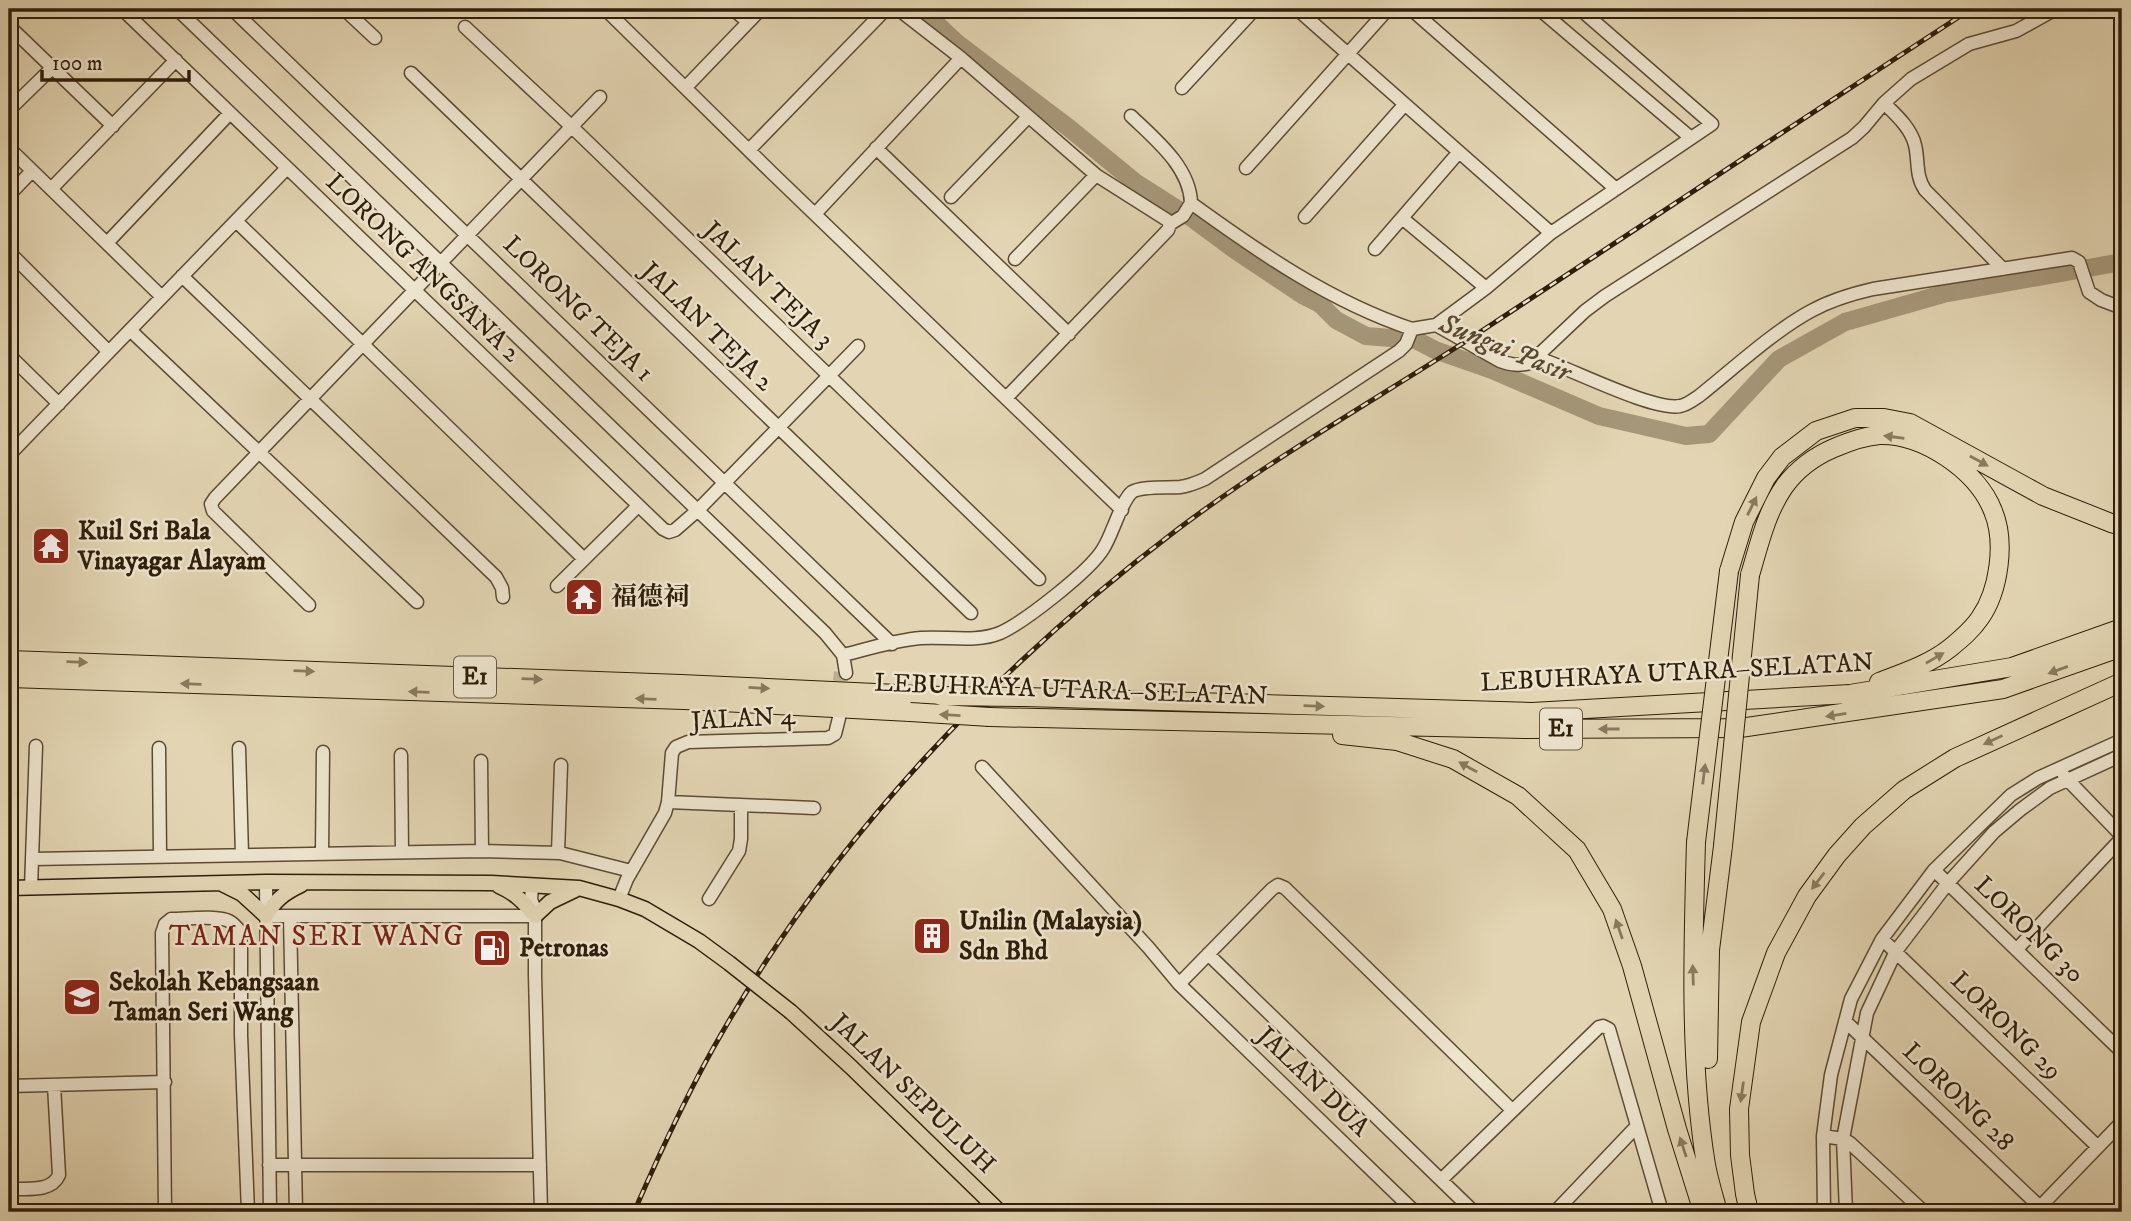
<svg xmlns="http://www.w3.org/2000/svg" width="2131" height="1221" viewBox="0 0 2131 1221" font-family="'IM FELL DW Pica','Noto Serif SC',serif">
  <rect width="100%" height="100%" fill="#e3d5b3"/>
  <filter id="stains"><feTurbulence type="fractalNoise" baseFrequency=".00286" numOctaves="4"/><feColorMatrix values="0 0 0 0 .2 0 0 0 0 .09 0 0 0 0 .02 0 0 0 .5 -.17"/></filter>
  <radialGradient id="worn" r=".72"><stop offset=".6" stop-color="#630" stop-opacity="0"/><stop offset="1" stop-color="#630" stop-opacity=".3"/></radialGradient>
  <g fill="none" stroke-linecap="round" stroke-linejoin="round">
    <path stroke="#a6977a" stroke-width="18" d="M921,9L957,43L1069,128L1135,182L1193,219L1235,250L1304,296L1320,304L1336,320L1366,336L1416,340L1435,350L1492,370L1599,416L1686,436L1709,434L1779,359L1845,322L1943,294L2122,262"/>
    <path stroke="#bfb091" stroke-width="12" stroke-dasharray="12 6" stroke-linecap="butt" d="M837,699L840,672"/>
    <defs>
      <path id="minor" d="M122,9L663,529L669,532L675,530L698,510L858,346
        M177,9L825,633L843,655L846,673
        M232,9L892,644
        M344,9L375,38
        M605,9L772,173L1122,510
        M733,9L748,22
        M898,9L961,58L1096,175L1167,220L1170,224L1168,230L1006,398
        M1297,9L1551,233
        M1411,9L1616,189
        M1539,9L1691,138
        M9,26L113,126
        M465,27L571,126L1039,579
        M411,73L971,613
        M686,87L761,9
        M1182,88L1255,9
        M1884,103C1896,115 1911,128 1915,145C1919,161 1915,175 1925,190L2003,269
        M9,110L52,68
        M1131,116C1155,139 1190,167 1191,203L1183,216L1170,224
        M9,148L162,297
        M876,148L1069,334
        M749,150L886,9
        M1246,168L1388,9
        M51,189L176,60
        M9,195L32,171
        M951,197L1028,117
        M1191,203C1260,253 1331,302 1412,329
        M815,214L961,58
        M1305,217L1405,104
        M1402,218L1486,288
        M236,221L584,559
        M107,243L230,113
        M1375,249L1459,152
        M9,252L109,352
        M1015,259L1096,175
        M182,276L496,577L502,588L503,597
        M1436,325L1500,361C1511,365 1519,366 1530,363L1585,311L1605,296L1852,138L1864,127L1884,103L1911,79L1969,44L2016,31L2056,9
        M130,330L417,602
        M9,355L59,404
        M1539,356L1546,361C1575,371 1654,411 1680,406C1687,405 1693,400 1699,396C1733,369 1774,331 1811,311C1831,300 1851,294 1873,289L2072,258L2079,262L2089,292L2101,300L2122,308
        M9,455L287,168
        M557,586L638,506
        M309,605L213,511L211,504L215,498L600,97
        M843,655C868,649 895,640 921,638C946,636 976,643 1000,633C1023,623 1090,571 1103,549C1112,536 1121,501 1132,492C1141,486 1168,488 1180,487C1189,486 1196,483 1205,479L1399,351L1406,344L1412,329L1436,325L1486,288L1551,233L1712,124L1580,9
        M159,748L160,856
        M239,748L242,855
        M401,755L402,852
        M481,761L482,851
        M982,767L1148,947L1179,984L1415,1212
        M2064,776L2122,836
        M668,802L814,808
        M558,853L561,765
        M322,854L323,752
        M32,859L482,851L560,853L631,871
        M1934,870L2122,1052
        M266,882L270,1212
        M532,886L531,900L535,909V975L541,1212
        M31,888L36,746
        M619,899L627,879L665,813L668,802L672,753L676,747L688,742L828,738L835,734L839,718
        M709,899L739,851L741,839V806
        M266,916H535
        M290,916L296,1212
        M1882,939L2098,1147
        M2017,949L2122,838
        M1208,954L1474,1212
        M1179,984L1272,889L1278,885L1285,888L1512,1110
        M1845,1021L2040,1207
        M9,1086L165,1082
        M1823,1136L1843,1139L1850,1143L1924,1212
        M269,1165H540
        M1441,1180L1599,1027L1603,1026L1609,1029L1662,1212
        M9,1189C26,1188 51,1193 59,1175L54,1085
        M165,1212L162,933L165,924L171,919C186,919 217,915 229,921C235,924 238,929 241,933V1035L248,1212
        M1555,1212L1636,1127
        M1824,1212L1823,1136L1831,1075L1851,999L1882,939L1934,870L2011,795L2038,778L2122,740
        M1846,1212L1843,1139L1867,1013L1896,951L1948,883L1994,832L2020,810L2050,788L2122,755
        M2035,1212L2122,1122"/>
      <path id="major" d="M224,885L242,894L266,916C275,900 284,893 301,885
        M499,886C515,893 524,902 535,916L550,902L575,890
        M9,888L266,882L491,883L579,888L619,899L645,909L699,941L729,963
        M791,1012L851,1067L1000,1212"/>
      <path id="highway" d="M1729,571L1744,522L1766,478L1782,457L1816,431L1855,418H1884L1910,423L2043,496L2111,523L2122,526
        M1750,575C1759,545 1766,513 1784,487C1796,470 1815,456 1834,448C1848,442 1864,436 1880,435C1923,434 1977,470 1993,511C2006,542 1999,591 1980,618C1972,630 1961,639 1950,648C1930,664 1903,673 1879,682
        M9,660L681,684L941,696
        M9,678L684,700L910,712
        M1025,697L1532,712L1850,694L2012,667L2122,628
        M990,717L1524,729L1740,728L2003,689L2122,647
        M1342,735L1397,741L1453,759L1518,796L1577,850L1612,909L1632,966L1677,1129L1703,1212
        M1696,842C1693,947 1689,1061 1706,1165C1709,1181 1714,1197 1718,1212
        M1708,1059L1710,950L1723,846
        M1749,1212L1745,1194L1740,1155L1739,1109L1751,1022L1776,953L1807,896L1837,855L1863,826L1904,790L1955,758L2122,682"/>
    </defs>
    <use href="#minor" stroke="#5c4c34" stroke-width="15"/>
    <use href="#major" stroke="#2f1e0a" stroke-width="17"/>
    <use href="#highway" stroke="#2f1e0a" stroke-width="20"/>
    <use href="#minor" stroke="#ede4ce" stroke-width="12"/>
    <use href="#major" stroke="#e3d5b3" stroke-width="14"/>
    <use href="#highway" stroke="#e3d5b3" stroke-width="18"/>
    <defs>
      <path id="rail" d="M634,1212C661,1150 689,1089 723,1031C837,834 997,666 1178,529C1271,459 1373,401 1471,338C1637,228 1804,118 1971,9"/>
    </defs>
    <use href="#rail" stroke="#2f1e0a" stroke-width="5"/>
    <use href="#rail" stroke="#ede4ce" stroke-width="2.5" stroke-dasharray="8" stroke-linecap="butt"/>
    <defs>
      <path id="major-bridge" d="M729,963L791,1012"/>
      <path id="highway-bridge" d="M941,696L1025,697
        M910,712L990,717
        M1696,842L1729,571
        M1723,846L1750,575"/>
    </defs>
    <use href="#major-bridge" stroke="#2f1e0a" stroke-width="17" stroke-linecap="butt"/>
    <use href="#highway-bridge" stroke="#2f1e0a" stroke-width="20" stroke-linecap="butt"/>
    <use href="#major-bridge" stroke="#e3d5b3" stroke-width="14"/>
    <use href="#highway-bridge" stroke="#e3d5b3" stroke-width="18"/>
  </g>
  <defs><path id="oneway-solid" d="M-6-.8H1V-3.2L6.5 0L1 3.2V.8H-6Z" transform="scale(1.75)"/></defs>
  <g fill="#897a5e">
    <use href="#oneway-solid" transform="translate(1894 437) rotate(-172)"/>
    <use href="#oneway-solid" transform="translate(1979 461) rotate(29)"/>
    <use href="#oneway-solid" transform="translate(1752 506) rotate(-64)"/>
    <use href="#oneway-solid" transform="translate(1935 658) rotate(-30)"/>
    <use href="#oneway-solid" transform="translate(77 662) rotate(2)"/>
    <use href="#oneway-solid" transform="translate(2058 670) rotate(160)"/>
    <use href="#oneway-solid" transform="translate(304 671) rotate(2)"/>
    <use href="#oneway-solid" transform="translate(532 679) rotate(2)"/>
    <use href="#oneway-solid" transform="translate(191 684) rotate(-178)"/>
    <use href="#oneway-solid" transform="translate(759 688) rotate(3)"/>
    <use href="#oneway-solid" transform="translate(419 692) rotate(-178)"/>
    <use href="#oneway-solid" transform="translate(646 699) rotate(-178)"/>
    <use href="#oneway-solid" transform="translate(1314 706) rotate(2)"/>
    <use href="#oneway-solid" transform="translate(950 715) rotate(-177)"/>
    <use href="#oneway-solid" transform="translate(1836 715) rotate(171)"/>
    <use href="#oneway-solid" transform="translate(1609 729) rotate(180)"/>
    <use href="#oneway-solid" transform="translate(1993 740) rotate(155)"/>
    <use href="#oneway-solid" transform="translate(1468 767) rotate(-151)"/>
    <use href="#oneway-solid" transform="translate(1704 774) rotate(-83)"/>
    <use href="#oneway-solid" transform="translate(1818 881) rotate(127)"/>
    <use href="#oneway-solid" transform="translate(1619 929) rotate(-109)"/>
    <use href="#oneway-solid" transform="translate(1693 975) rotate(-92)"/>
    <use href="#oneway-solid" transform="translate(1742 1092) rotate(98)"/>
    <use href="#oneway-solid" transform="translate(1683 1147) rotate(-108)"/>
  </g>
  <defs>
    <symbol id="temple-square" viewBox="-11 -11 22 22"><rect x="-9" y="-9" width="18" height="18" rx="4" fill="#8f2418" stroke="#ede4ce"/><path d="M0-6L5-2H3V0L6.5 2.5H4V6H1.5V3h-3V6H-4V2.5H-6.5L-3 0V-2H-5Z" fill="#fff"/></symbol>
    <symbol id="building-square" viewBox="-11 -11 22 22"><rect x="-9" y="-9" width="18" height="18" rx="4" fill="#8f2418" stroke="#ede4ce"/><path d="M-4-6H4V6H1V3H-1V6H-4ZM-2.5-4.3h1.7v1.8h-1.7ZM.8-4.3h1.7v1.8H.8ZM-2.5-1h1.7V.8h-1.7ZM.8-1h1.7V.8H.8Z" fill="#fff"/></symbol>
    <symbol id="fuel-square" viewBox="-11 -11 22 22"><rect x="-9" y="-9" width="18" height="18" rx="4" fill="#8f2418" stroke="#ede4ce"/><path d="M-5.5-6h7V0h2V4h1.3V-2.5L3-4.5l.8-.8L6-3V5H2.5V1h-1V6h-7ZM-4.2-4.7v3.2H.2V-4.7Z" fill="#fff"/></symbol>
    <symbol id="school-square" viewBox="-11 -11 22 22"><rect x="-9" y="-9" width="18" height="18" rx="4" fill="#8f2418" stroke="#ede4ce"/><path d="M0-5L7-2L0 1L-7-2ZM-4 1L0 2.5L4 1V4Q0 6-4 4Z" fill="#fff"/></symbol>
  </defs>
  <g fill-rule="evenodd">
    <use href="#temple-square" x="29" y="524" width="44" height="44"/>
    <use href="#temple-square" x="562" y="575" width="44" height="44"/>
    <use href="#building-square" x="910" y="914" width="44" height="44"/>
    <use href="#fuel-square" x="470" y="926" width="44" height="44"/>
    <use href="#school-square" x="60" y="975" width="44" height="44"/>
  </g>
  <g text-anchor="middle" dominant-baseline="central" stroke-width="5" stroke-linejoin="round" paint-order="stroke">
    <g fill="#ede4ce" stroke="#685945" stroke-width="2">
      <rect x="454" y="656.5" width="42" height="41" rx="5"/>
      <rect x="1540" y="708.5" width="42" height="41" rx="5"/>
    </g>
    <g font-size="24" font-weight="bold" fill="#2f1e0a">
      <text x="475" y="677">E1</text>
      <text x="1561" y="729">E1</text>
    </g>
    <g font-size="26" fill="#2f1e0a" stroke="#ede4ce">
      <text transform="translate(423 268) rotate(44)">LORONG ANGSANA 2</text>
      <text transform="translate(768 285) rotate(44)">JALAN TEJA 3</text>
      <text transform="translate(578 309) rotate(44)">LORONG TEJA 1</text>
      <text transform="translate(707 327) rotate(44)">JALAN TEJA 2</text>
      <text transform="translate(1677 673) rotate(-3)">LEBUHRAYA UTARA–SELATAN</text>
      <text transform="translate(1071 690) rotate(2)">LEBUHRAYA UTARA–SELATAN</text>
      <text transform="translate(743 719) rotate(-3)">JALAN 4</text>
      <text transform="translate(2029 930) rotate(44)">LORONG 30</text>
      <text transform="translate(2006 1026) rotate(44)">LORONG 29</text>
      <text transform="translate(1313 1082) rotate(44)">JALAN DUA</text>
      <text transform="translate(913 1094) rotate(44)">JALAN SEPULUH</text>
      <text transform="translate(1958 1097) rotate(44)">LORONG 28</text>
    </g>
    <g font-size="26" font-weight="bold" fill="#2f1e0a" stroke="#ede4ce" text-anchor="start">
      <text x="78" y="531">Kuil Sri Bala<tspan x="78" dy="30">Vinayagar Alayam</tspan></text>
      <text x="611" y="597">福德祠</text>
      <text x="959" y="921">Unilin (Malaysia)<tspan x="959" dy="30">Sdn Bhd</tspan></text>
      <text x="519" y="948">Petronas</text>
      <text x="109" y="982">Sekolah Kebangsaan<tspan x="109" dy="30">Taman Seri Wang</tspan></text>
    </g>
    <g font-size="28" font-style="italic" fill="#594831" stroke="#ede4ce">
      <text transform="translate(1505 348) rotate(22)">Sungai Pasir</text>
    </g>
    <g font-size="28" letter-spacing="2" fill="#7a1f14" stroke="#ede4ce">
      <text x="317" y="936">TAMAN SERI WANG</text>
    </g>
  </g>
  <rect width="2131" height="1221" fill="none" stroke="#e3d5b3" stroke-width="35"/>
  <rect x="10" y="10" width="2110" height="1200" fill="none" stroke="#2f1e0a" stroke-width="3.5"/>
  <rect x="18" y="18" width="2096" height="1186" fill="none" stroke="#2f1e0a" stroke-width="2"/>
  <path d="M42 70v10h147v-10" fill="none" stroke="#2f1e0a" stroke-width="3.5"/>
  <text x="52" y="70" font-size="21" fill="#2f1e0a" stroke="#ede4ce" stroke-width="5" paint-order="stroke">100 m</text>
  <rect width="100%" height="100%" filter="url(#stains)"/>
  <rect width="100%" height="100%" fill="url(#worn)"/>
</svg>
